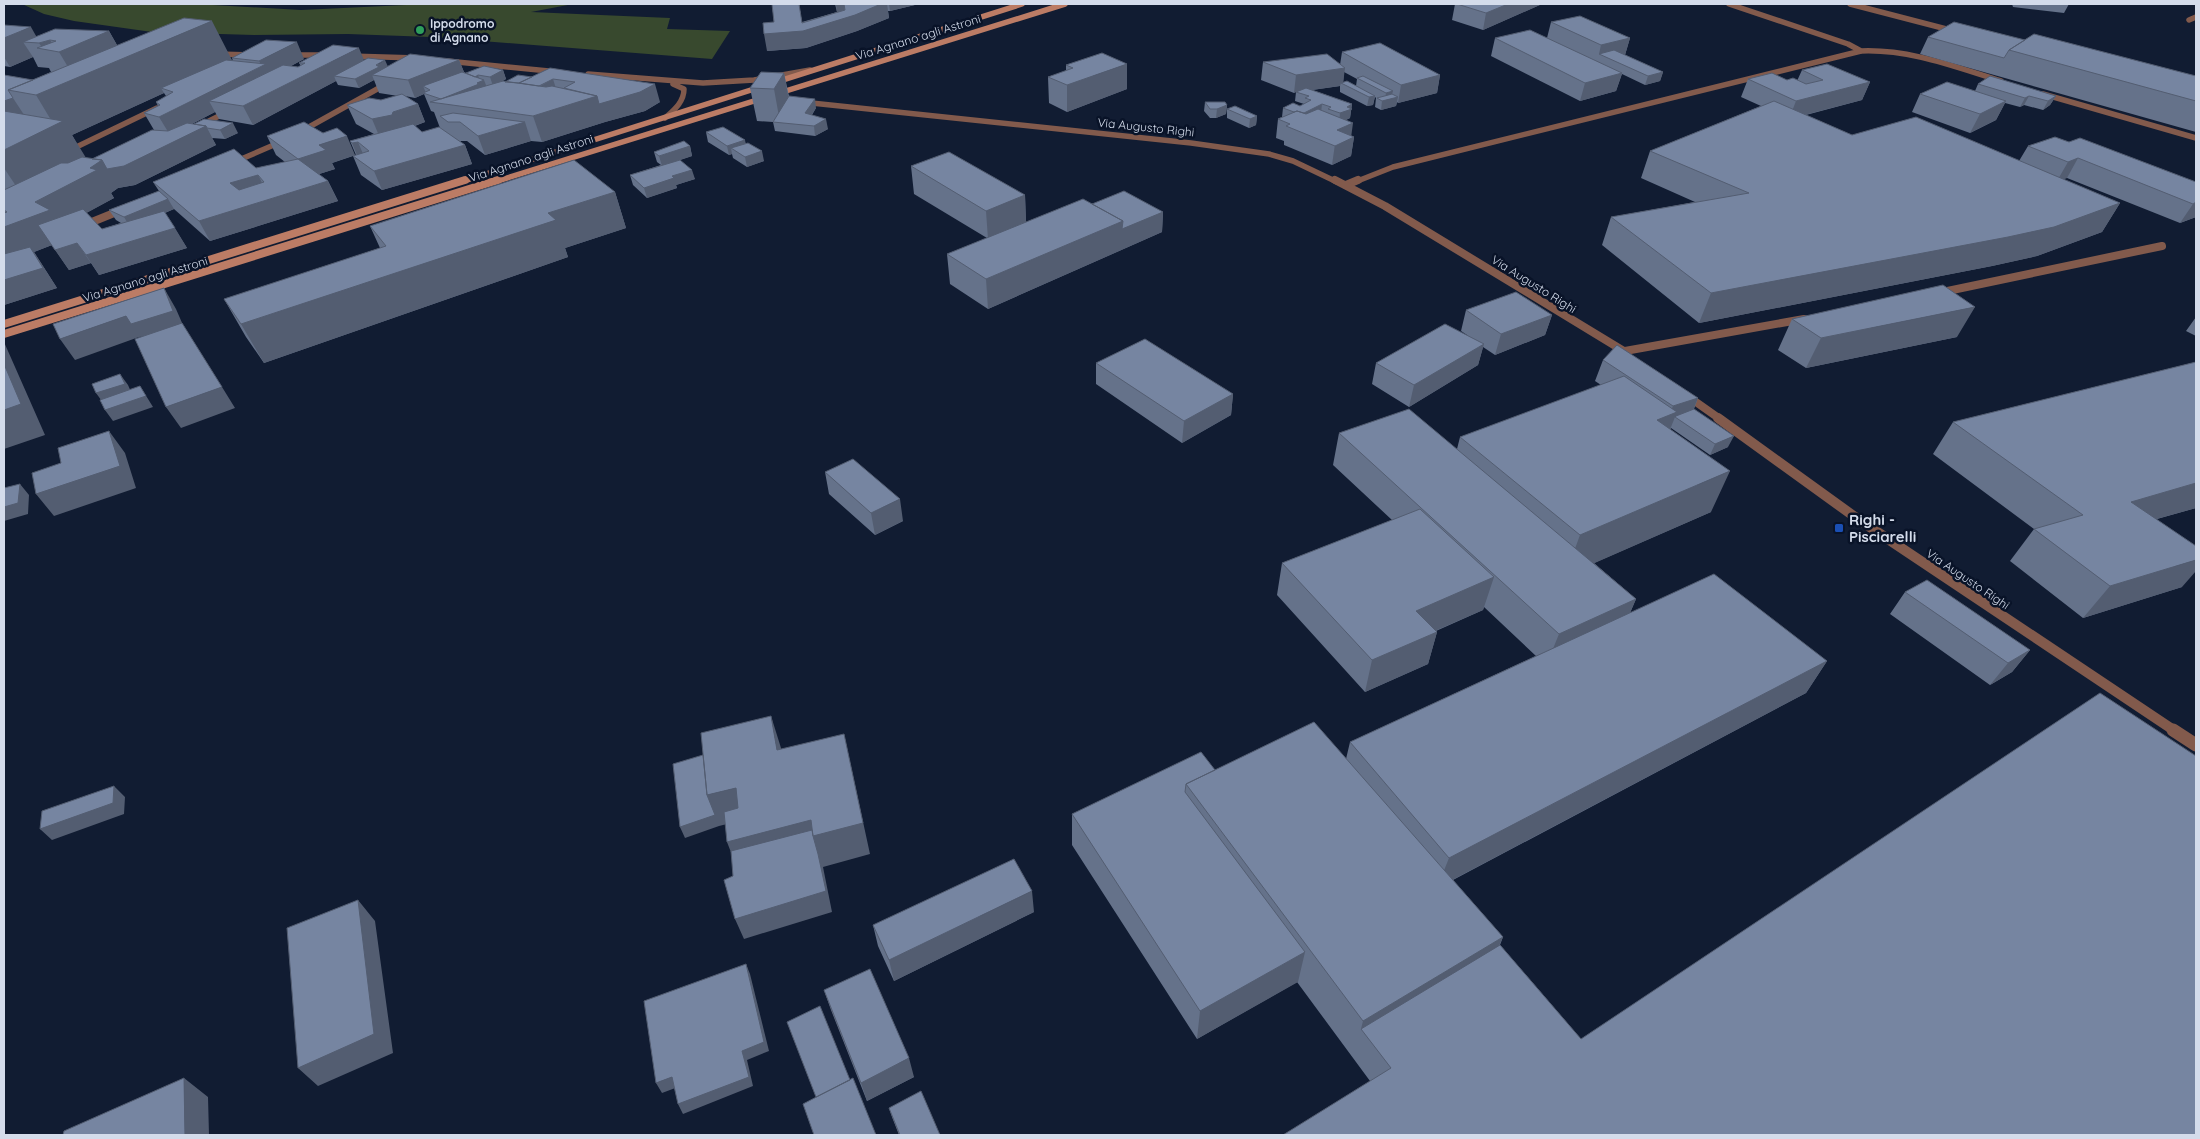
<svg xmlns="http://www.w3.org/2000/svg" width="2200" height="1139" viewBox="0 0 2200 1139" font-family="Quicksand,sans-serif">
  <rect width="100%" height="100%" fill="#111c32"/>
  <path fill="#38492e" d="M22,4H195L301,10L427,4H573L531,12L670,18L667,29L730,31L712,59L431,37L348,34L254,35L152,32L74,21L44,14Z"/>
  <g fill="none" stroke-linecap="round" stroke-linejoin="round">
    <path stroke="#825a4c" stroke-width="5.5" d="M1729,4L1848,44L1861,51
      M2189,20L2196,17
      M2043,94L2196,138
      M199,126L229,111
      M300,132L388,83
      M66,152L157,108
      M232,163L283,141
      M1355,182L1393,167L1861,51C1910,49 1955,67 2001,81"/>
    <path stroke="#825a4c" stroke-width="8" d="M1346,185L1358,180
      M82,226L124,209
      M1938,293L2162,246
      M1625,351L1804,319"/>
    <path stroke="#825a4c" stroke-width="5.5" d="M1850,4L1954,31
      M217,54L252,55
      M289,55H327
      M349,56L417,58
      M447,61L559,72
      M588,74L703,83L754,80L810,70
      M802,102L1191,143L1269,154L1293,161L1337,182
      M665,118C674,110 684,102 684,89L673,84"/>
    <path stroke="#825a4c" stroke-width="8" d="M1335,180L1385,206L1627,353
      M1686,395L1720,419"/>
    <path stroke="#825a4c" stroke-width="10" d="M1718,418L1855,517L2175,731"/>
    <path stroke="#825a4c" stroke-width="13" d="M2173,730L2196,745"/>
    <path stroke="#bc7c65" stroke-width="5.5" d="M461,182L1022,4
      M494,182L1065,4"/>
    <path stroke="#bc7c65" stroke-width="8" d="M4,324L465,180
      M4,334L498,180"/>
  </g>
  <path fill="#65728a" fill-rule="evenodd" d="M772,4H799L802,22L837,12L835,4H919L890,11H888L889,18L857,31L806,48L767,51L774,22Z
    M1455,4H1542L1483,30L1452,20Z
    M2012,4H2069L2064,13L2013,7Z
    M1551,22L1630,38L1625,55L1663,72L1660,81L1645,85L1622,74L1616,91L1580,101L1491,56L1495,38H1547Z
    M4,25L36,36L109,31L117,45L232,60L233,61L232,58L304,59L291,66L298,67L301,66L299,63L364,60L388,66L459,60L464,72L466,73L503,70L506,79L499,83L532,77L550,68L660,102L645,111L605,122L542,142L531,141L485,155L467,141H460L465,145L472,164L382,190L361,175L353,156L332,163L335,169L319,174L328,181L338,201L210,241L174,209L165,213L187,248L99,275L91,263L69,270L52,245L34,252L57,288L4,305V75L33,80L51,72L49,68L38,67L33,57L10,67L4,66ZM374,80L379,93L398,96L381,100L347,105L356,124L374,134L350,141L356,155L267,136L276,155L285,162L256,168L153,182L159,191L109,210L116,220L121,223L102,229L86,213L114,198L111,193L118,188L135,185L216,145L212,138L225,139L238,133L192,124L215,112L219,119L253,125L336,81L338,85L359,88ZM164,93L166,96L156,102L158,106L144,113L154,130L92,159L85,158L72,135ZM424,94L431,111L434,112L440,128L422,132L415,126L425,122L418,104L405,96L415,98Z
    M1928,37L2025,40L2196,76V132L1920,54Z
    M1342,52L1440,75L1437,93L1398,103L1397,102L1396,106L1381,110L1375,107L1376,98L1375,97L1373,105L1367,106L1340,92V86L1312,90L1352,104L1350,118L1346,120L1351,136L1354,137L1351,156L1332,165L1284,145V141L1276,138L1278,119L1282,117L1283,108L1300,106L1304,104L1295,101L1296,92L1294,93L1261,80L1263,62L1340,65ZM1344,72L1357,79L1356,86L1343,83Z
    M1066,65L1127,89L1067,112L1049,103L1048,77L1066,71Z
    M1802,70L1870,82L1862,100L1806,115L1852,135L2019,161L2028,146L2069,142L2196,182V217L2180,223L2067,178L2063,179L2120,203L2102,232L2037,256L1992,266L1699,323L1602,245L1611,217L1695,202L1641,178L1650,151L1761,106L1741,97L1748,79L1797,81Z
    M784,73L789,96L816,108L812,115L828,129L815,136L775,131L773,122L757,121L750,88Z
    M1978,84L2056,96L2050,105L2043,110L2024,105L2020,107L2005,103L1996,120L1970,133L1912,112L1920,94L1975,91Z
    M1205,102L1227,105L1226,114L1216,118H1210L1204,111Z
    M1227,109L1257,116L1256,125L1249,128L1227,118Z
    M706,132L746,143L764,161L747,167L733,158L732,154L729,155L708,142Z
    M690,146L692,156L680,160L695,179L676,185L677,188L647,198L633,185L630,175L661,165L657,162L654,152Z
    M911,166L1025,195L1026,223L1092,204L1163,212L1162,232L988,309L950,284L947,254L987,238L914,194Z
    M615,192L626,228L565,248L568,257L264,363L246,337L224,299L380,248L370,226Z
    M1466,310L1552,315L1545,335L1495,355L1483,347L1478,365L1409,407L1372,384L1376,363L1467,335L1461,331Z
    M2196,317V336L2186,331Z
    M1792,319L1957,337L1806,368L1778,350Z
    M1603,360L1698,398L1694,409L1728,447L1710,455L1671,428L1670,430L1711,512L1594,563L1636,599L1630,613L1827,661L1806,693L1453,880L1503,937L1500,945L1581,1039L2196,1135L1370,1081L1297,982L1197,1039L1072,845V814L1215,770L1346,759L1350,742L1536,656L1484,607L1483,610L1436,631L1437,632L1428,664L1365,692L1277,595L1282,563L1392,520L1333,465L1339,433L1457,449L1460,437L1601,385L1595,381Z
    M2196,362V508L2157,519L2182,587L2083,618L2010,561L2034,529L1933,454L1953,422Z
    M1096,363L1233,394L1231,415L1182,443L1096,384Z
    M825,472L903,521L875,535L829,494Z
    M1905,592L2030,650L2012,672L1990,685L1890,614Z
    M1034,912L894,981L878,946L873,925Z
    M824,990L914,1077L867,1101L831,1010Z
    M889,1108L940,1135H899L892,1117Z"/>
  <path fill="#535d71" d="M799,4L803,30L838,20L836,5L844,4L845,18L881,4H887L889,18L857,31L806,48L767,51L764,34Z
    M889,4H919L890,11Z
    M1508,4H1542L1483,30L1486,13Z
    M212,21L233,62L161,88L164,93L72,135L91,166L26,201L4,168V150L54,125L36,95Z
    M31,27L40,43L50,40L57,51L43,49L39,43L23,42L33,57L10,67L4,57V38Z
    M109,31L123,56L74,77L59,52Z
    M1630,38L1625,55L1599,54L1601,45Z
    M297,42L304,59L272,76L209,101L215,112L170,135L159,117L262,66L259,61Z
    M359,48L366,65L334,76L336,81L253,125L243,106Z
    M385,60L389,69L372,75L374,80L359,88L355,79Z
    M459,60L466,77L423,86L426,93H423L424,94L415,98L408,80Z
    M1127,64V89L1067,112V85Z
    M1345,68L1343,84L1341,83L1340,86L1298,92H1296L1294,93L1296,75Z
    M503,70L506,79L493,86L490,77Z
    M1663,72L1660,81L1645,85L1648,76Z
    M784,73L790,106L780,122L774,89Z
    M1622,73L1616,91L1580,101L1585,83Z
    M478,75L480,82L484,80L491,98L441,99Z
    M1440,75L1437,93L1398,103L1401,85Z
    M553,79L558,95L528,93Z
    M1870,82L1862,100L1789,119L1796,101Z
    M655,84L660,102L645,111L605,122L542,142L533,116L597,96Z
    M1393,91L1391,98L1398,97L1396,106L1381,110L1382,101L1385,100L1386,93Z
    M1375,96L1373,105L1367,106L1369,97Z
    M2029,96L2024,105L2020,107L2025,98Z
    M2056,96L2050,105L2043,110L2048,101Z
    M13,98L30,124L4,140V101Z
    M815,99L816,108L807,122L805,113Z
    M2006,101L1996,120L1970,133L1980,114Z
    M418,104L425,122L380,138L372,119Z
    M1322,104L1321,113L1301,115Z
    M1352,104L1350,118L1339,123L1340,113L1347,107Z
    M1227,105L1226,114L1216,118L1217,109Z
    M1257,116L1256,125L1249,128L1250,119Z
    M826,119L828,129L815,136L814,126Z
    M525,122L531,141L485,155L478,136Z
    M233,123L238,133L225,139L220,130Z
    M1353,123L1351,138L1354,137L1351,156L1332,165L1337,130Z
    M206,126L216,145L135,185L118,188L111,193L114,198L61,227L52,245L34,252L57,288L4,305V227L35,202L102,160Z
    M347,136L355,155L332,163L335,169L307,178L298,159L319,145Z
    M745,140L747,150L731,148L732,154L729,155L727,146Z
    M358,142L366,161L359,160L352,143Z
    M465,145L472,164L382,190L374,171Z
    M690,146L692,156L662,166L659,156Z
    M762,151L764,161L747,167L745,157Z
    M2078,158L2067,178L2057,181L2068,162Z
    M692,170L695,179L676,185L677,188L647,198L644,188L672,176Z
    M258,175L268,194L241,202L230,183Z
    M328,181L338,201L210,241L199,221Z
    M615,192L626,228L565,248L568,257L264,363L241,324L548,213Z
    M1025,195L1026,224L988,239L986,211Z
    M168,199L174,209L130,227L124,217Z
    M2196,202V217L2180,223L2193,204Z
    M2120,203L2102,232L2037,256L1992,266L1699,323L1711,293Z
    M1163,212L1162,232L988,309L986,279L1123,221Z
    M175,228L187,248L99,275L86,255Z
    M77,243L91,263L69,270L55,250Z
    M164,288L176,309L186,332L139,337L75,360L60,339L126,316Z
    M1975,307L1957,337L1806,368L1821,338Z
    M1552,315L1545,335L1495,355L1501,334Z
    M4,342L45,435L4,449Z
    M1484,344L1478,365L1409,407L1414,385Z
    M120,374L128,385L132,394L104,404L96,393Z
    M140,386L153,407L113,421L105,410Z
    M222,387L235,408L181,428L166,407Z
    M1233,394L1231,415L1182,443L1184,421Z
    M1698,398L1689,420L1675,417L1661,452L1657,420L1669,415L1673,406Z
    M109,431L125,453L136,488L54,516L36,494Z
    M1734,436L1728,447L1710,455L1715,444Z
    M1730,471L1711,512L1565,576L1580,535Z
    M2196,483V508L2106,533L2131,502Z
    M20,484L29,495L28,514L4,521V507Z
    M900,499L903,521L875,535L871,513Z
    M2196,560V571L2182,587L2083,618L2110,586Z
    M1494,577L1483,610L1407,643L1416,611Z
    M1636,599L1622,631L1546,666L1559,634Z
    M1437,632L1428,664L1365,692L1372,660Z
    M2030,650L2012,672L1990,685L2008,663Z
    M1827,661L1806,693L1437,888L1449,858Z
    M771,716L781,748L787,782L777,750Z
    M844,734L870,854L823,867L832,912L744,939L735,919L739,873L727,842Z
    M114,786L125,797L124,814L52,840L40,829Z
    M736,788L747,819L719,826L685,838L680,827L707,795Z
    M1032,891L1034,912L894,981L889,960Z
    M358,900L375,921L393,1053L318,1086L298,1068Z
    M1503,937L1486,974L1361,1029L1363,1021Z
    M1305,952L1298,982L1197,1039L1200,1011Z
    M746,964L750,974L769,1051L747,1060L753,1086L683,1114L678,1104L742,1051Z
    M909,1058L914,1077L867,1101L861,1083Z
    M672,1077L678,1087L662,1093L656,1083Z
    M184,1078L208,1097L209,1135H185Z"/>
  <path fill="#7685a1" stroke="#535d71" fill-rule="evenodd" d="M772,4H799L802,23L845,10L844,4L836,5V4H881L855,15L803,31L764,34L763,23L774,22Z
    M1457,4H1508L1486,13Z
    M1580,16L1630,38L1601,45L1551,22Z
    M184,18L212,21L36,95L8,90Z
    M1954,22L2025,40L2009,50L2004,58L1928,37Z
    M4,25L31,27L4,38Z
    M55,29L109,31L59,52L37,48L56,41L50,40L39,43L23,42Z
    M1530,30L1622,73L1585,83L1495,38Z
    M2034,34L2196,76V101L2009,50Z
    M266,40L297,42L259,61L232,58Z
    M1380,43L1440,75L1401,85L1342,52Z
    M333,45L359,48L243,106L209,101L283,65L298,67L305,63H299Z
    M1614,50L1663,72L1648,76L1599,54Z
    M1102,53L1127,64L1067,85L1048,77L1073,68L1066,65Z
    M410,54L459,60L408,80L372,75Z
    M1327,54L1345,68L1296,75L1263,62Z
    M368,58L385,60L376,65L379,67L355,79L334,76Z
    M226,60L266,64L159,117L144,113L160,105L156,102L173,92L161,88Z
    M1827,64L1870,82L1796,101L1748,79L1772,73L1787,80L1793,78L1806,84L1823,80L1802,70Z
    M484,66L503,70L490,77L478,75L475,77L466,73Z
    M550,68L655,84L640,92L599,104L597,96L564,88L575,82L553,79L539,86L519,83Z
    M462,72L484,80L477,83L479,84L441,99L423,93L430,90L423,86Z
    M761,72L784,73L774,89L750,88Z
    M4,75L33,80L8,90L13,98L4,101Z
    M518,75L532,77L519,83L505,82Z
    M1363,76L1393,91L1386,93L1357,78Z
    M1990,76L2056,96L2048,101L2029,96L2025,98L1978,84Z
    M503,81L546,87L552,86L597,96L533,116L430,102Z
    M1347,81L1375,96L1369,97L1341,83Z
    M1947,82L2006,101L1980,114L1920,94Z
    M1306,88L1352,104L1347,107L1352,109L1340,113L1328,109L1331,107L1322,104L1304,113L1297,111L1294,112L1283,108L1293,103L1300,106L1311,100L1305,98L1309,96L1296,92Z
    M402,94L418,104L393,112L392,115L372,119L347,105L369,98L381,100Z
    M1392,94L1398,97L1382,101L1377,98Z
    M789,96L815,99L805,113L826,119L814,126L773,122Z
    M1774,101L1852,135L1916,117L2120,203L2054,227L2008,237L1711,293L1611,217L1749,193L1650,151Z
    M1205,102H1225L1227,105L1217,109H1210Z
    M1235,106L1257,116L1250,119L1227,109Z
    M1318,109L1353,123L1337,130L1354,137L1335,146L1286,126L1290,124L1278,119L1297,111L1306,114Z
    M4,111L63,121L4,150Z
    M453,113L525,122L478,136L460,122H448L440,116Z
    M204,119L233,123L220,130L207,128L206,126L194,124Z
    M304,122L323,133L337,128L347,136L319,145L326,150L298,159L267,136Z
    M187,123L206,126L124,166L107,169L102,160L92,159L152,130L168,131Z
    M413,124L422,132L439,127L465,145L374,171L353,156L369,151L358,142L352,143L350,141Z
    M723,127L745,140L727,146L706,132Z
    M2055,137L2069,142L2080,138L2196,182V202L2193,204L2078,158L2068,162L2028,146Z
    M684,141L690,146L659,156L654,152Z
    M748,143L762,151L745,157L731,148Z
    M234,149L256,168L298,159L328,181L199,221L153,182ZM258,175L264,182L239,190L230,183Z
    M949,152L1025,195L986,211L911,166Z
    M82,157L102,160L90,168L97,170L35,202L50,210L4,227V213L7,212L4,210V190L61,163H68Z
    M574,160L615,192L548,213L556,220L241,324L224,299L386,246L370,226Z
    M680,160L692,170L672,176L674,178L644,188L630,175Z
    M159,191L168,199L124,217L109,210Z
    M1124,191L1163,212L1122,229L1123,221L1092,204Z
    M1083,199L1123,221L986,279L947,254Z
    M83,209L102,229L164,211L175,228L86,255L77,243L55,250L38,225Z
    M30,247L43,268L4,280V254Z
    M1943,285L1975,307L1821,338L1792,319Z
    M164,288L173,311L131,324L126,316L60,339L53,324Z
    M1516,292L1552,315L1501,334L1466,310Z
    M182,323L222,387L166,407L135,339Z
    M1445,324L1484,344L1414,385L1376,363Z
    M1145,339L1233,394L1184,421L1096,363Z
    M1617,345L1698,398L1673,406L1603,360Z
    M2196,362V483L2131,502L2196,546V560L2110,586L2034,529L2083,515L1953,422Z
    M4,364L21,404L4,410Z
    M120,374L125,384L96,393L92,384Z
    M1624,376L1677,412L1657,420L1730,471L1580,535L1460,437Z
    M140,386L146,396L105,410L100,400Z
    M1409,409L1636,599L1559,634L1339,433Z
    M1694,409L1734,436L1715,444L1675,417L1676,416Z
    M109,431L120,466L36,494L32,473L61,463L58,448Z
    M853,459L900,499L871,513L825,472Z
    M20,484L18,503L4,507V488Z
    M1420,509L1494,577L1416,611L1437,632L1372,660L1282,563Z
    M1714,574L1827,661L1449,858L1350,742Z
    M1927,580L2030,650L2008,663L1905,592Z
    M2100,693L2196,756V1135H1283L1391,1068L1361,1029L1500,945L1581,1039Z
    M771,716L777,750L844,734L863,823L813,836L811,820L727,842L724,812L738,808L736,788L707,795L701,733Z
    M1314,722L1503,937L1363,1021L1186,784Z
    M1201,752L1215,770L1186,784L1185,792L1305,952L1200,1011L1072,814Z
    M703,755L707,795L715,815L680,827L673,764Z
    M114,786L113,803L40,829L42,811Z
    M812,830L813,836L818,854L826,891L735,919L724,880L733,876L731,851Z
    M1014,859L1032,891L889,960L873,925Z
    M358,900L374,1034L298,1068L287,928Z
    M746,964L764,1042L742,1051L749,1077L678,1104L672,1077L656,1083L644,1001Z
    M870,969L909,1058L861,1083L824,990Z
    M820,1006L850,1080L816,1097L787,1022Z
    M184,1078L185,1135H63L64,1131Z
    M853,1078L876,1135H814L803,1104Z
    M921,1091L940,1135H900L889,1108Z"/>
  <circle fill="#2e9e5b" stroke="#091328" stroke-width="2" cx="420" cy="30" r="5"/>
  <rect fill="#1a4fb4" stroke="#091328" stroke-width="2" x="1834" y="523" width="10" height="10" rx="2.5"/>
  <g text-anchor="middle" dominant-baseline="central" stroke-width="5" stroke-linejoin="round" paint-order="stroke">
    <g font-size="12" font-weight="bold" fill="#d4dceb" stroke="#091328" text-anchor="start">
      <text x="430" y="23">Ippodromo<tspan x="430" dy="14">di Agnano</tspan></text>
    </g>
    <g font-size="12" fill="#d4dceb" stroke="#091328">
      <text transform="translate(918 37) rotate(-17)">Via Agnano agli Astroni</text>
      <text transform="translate(1146 127) rotate(6)">Via Augusto Righi</text>
      <text transform="translate(531 158) rotate(-18)">Via Agnano agli Astroni</text>
      <text transform="translate(145 279) rotate(-17)">Via Agnano agli Astroni</text>
      <text transform="translate(1534 284) rotate(32)">Via Augusto Righi</text>
      <text transform="translate(1968 579) rotate(34)">Via Augusto Righi</text>
    </g>
    <g font-size="15" font-weight="bold" fill="#d4dceb" stroke="#091328" text-anchor="start">
      <text x="1849" y="519">Righi -<tspan x="1849" dy="17">Pisciarelli</tspan></text>
    </g>
  </g>
  <rect width="2200" height="1139" fill="none" stroke="#d4dceb" stroke-width="10"/>
</svg>
